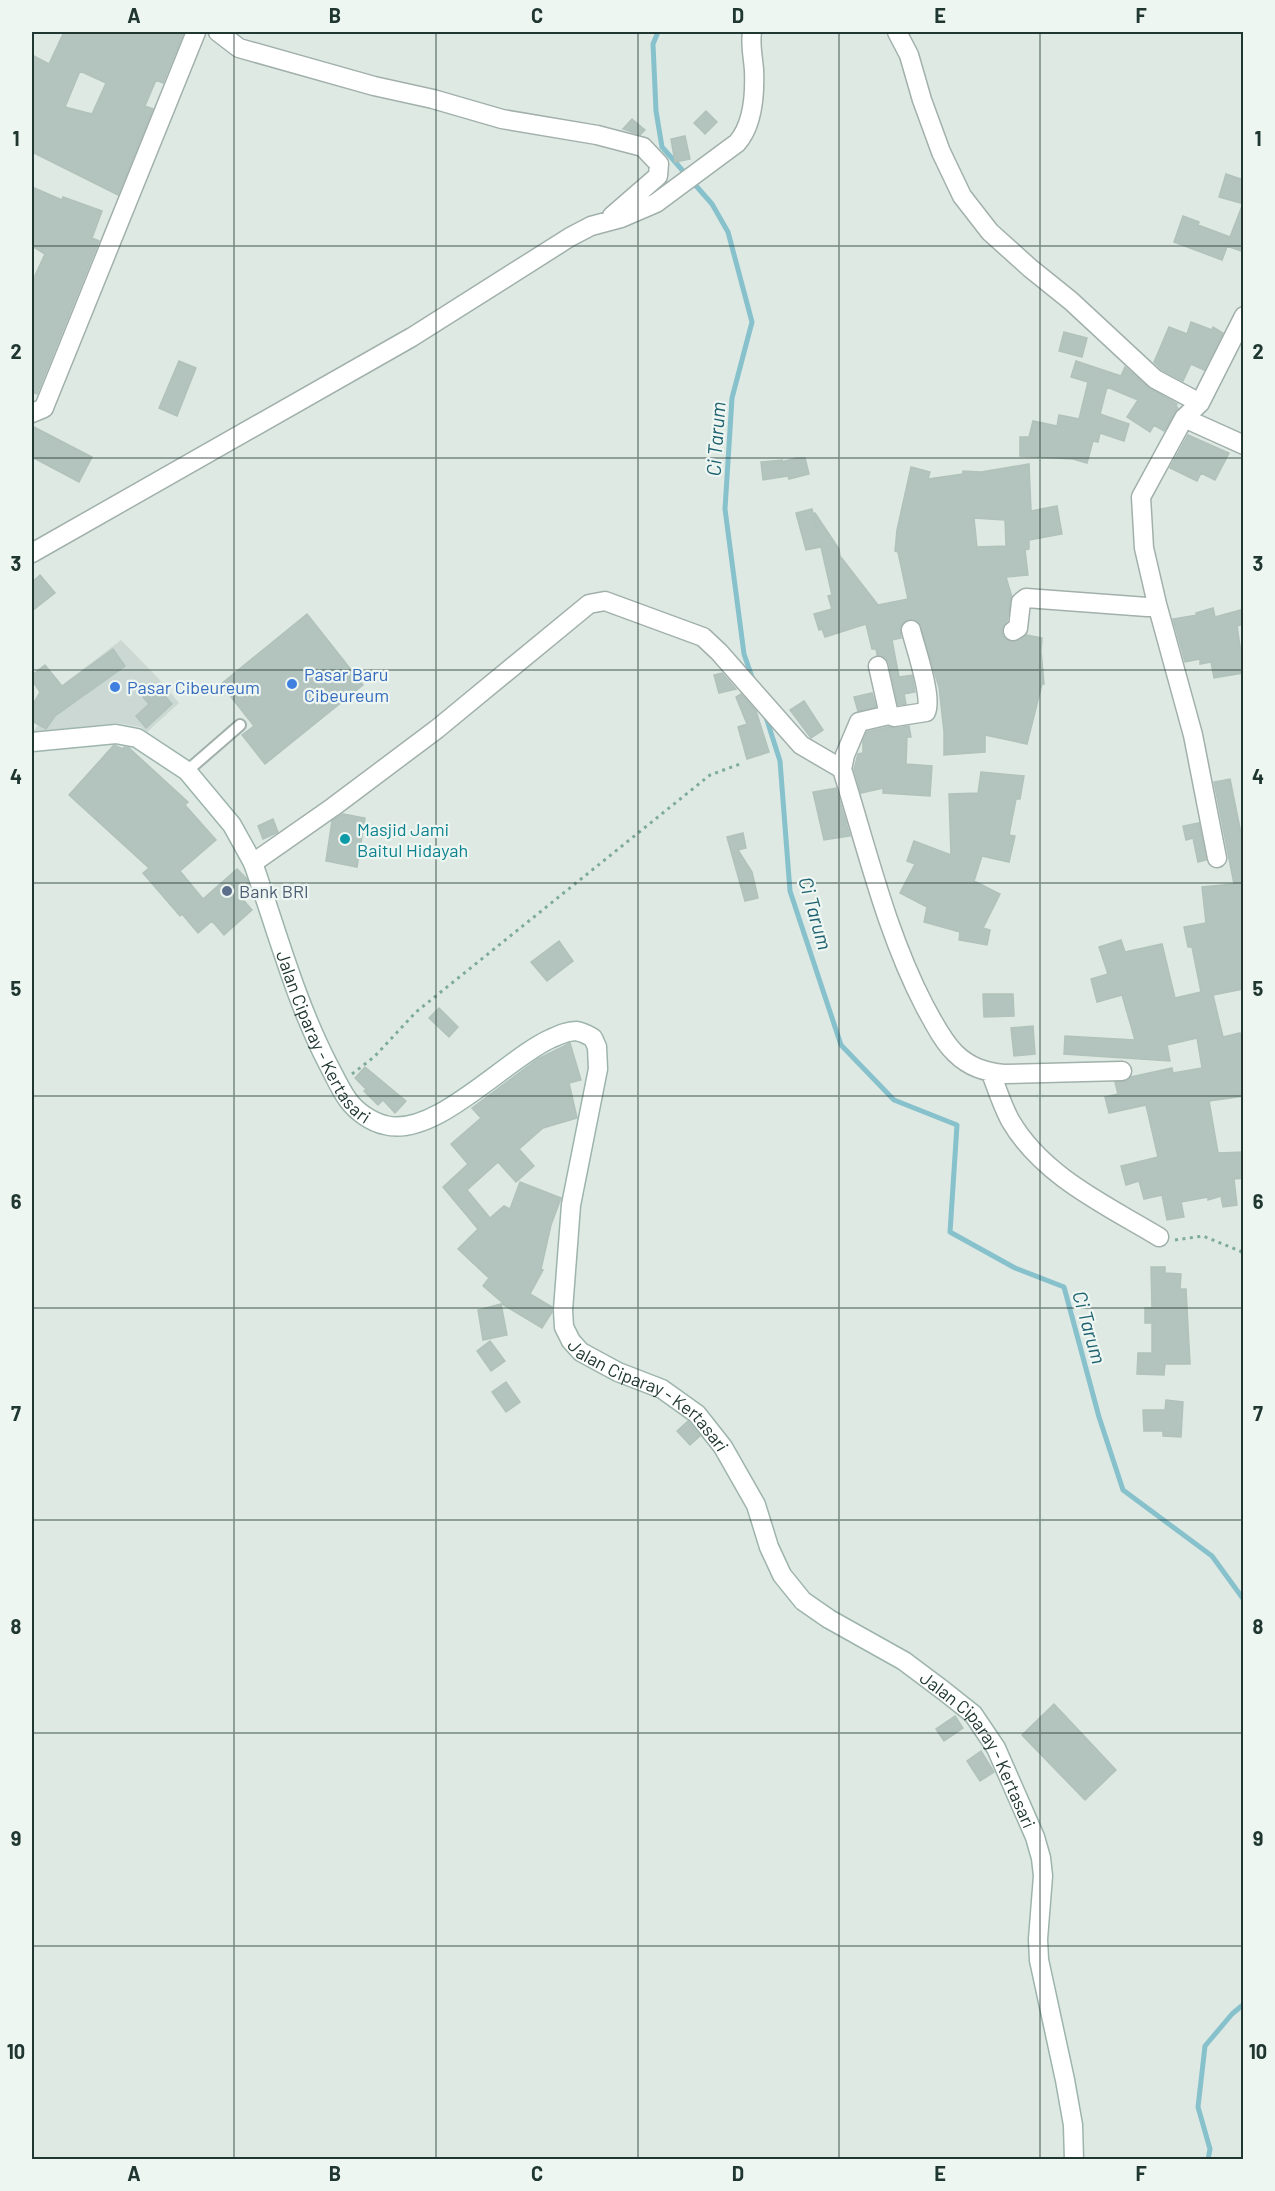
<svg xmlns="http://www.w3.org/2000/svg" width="1275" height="2191" viewBox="0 0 1275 2191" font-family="Barlow,sans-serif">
  <rect width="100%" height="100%" fill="#dee9e4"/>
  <path fill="#ccd8d3" d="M121,640L158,678L179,703L147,732L141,727L117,723L33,732L65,686L66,682Z"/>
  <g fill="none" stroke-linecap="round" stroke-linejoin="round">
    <path stroke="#87c1cc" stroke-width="5" d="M658,32L653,44L656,111L662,147L712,204L728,232L752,322L732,398L725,509L744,654L753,680
      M765,714L780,761L790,891L841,1045L894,1100L957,1125L950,1232L1015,1268L1064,1287L1099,1417L1123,1490L1212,1556L1244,1600
      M1208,2160L1210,2149L1198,2107L1205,2046L1232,2014L1244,2004"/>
  </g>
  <path fill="#b3c3bd" stroke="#b1c2bb" stroke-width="1.5" fill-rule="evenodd" d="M64,32H184L163,83L156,80L145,106L153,109L118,195L32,152V55L49,64ZM80,71L106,83L92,114L65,107Z
    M706,111L717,122L705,134L694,123Z
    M632,119L645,130L640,135L623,129Z
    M685,136L690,159L675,162L671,139Z
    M1226,174L1244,180V204L1219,197Z
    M32,187L62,200L63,197L102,211L92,238L99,241L37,394L32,392V282L45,254L32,246Z
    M1242,206H1244V252L1227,246L1228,244L1222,260L1174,242L1183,216L1199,222L1198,225L1230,237Z
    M1191,322L1212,330L1213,327L1223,333L1204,370L1191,364L1183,381L1162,370L1154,362L1169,327L1187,334Z
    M1064,332L1087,338L1082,357L1059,351Z
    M179,361L196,368L177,416L159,408Z
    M1076,361L1121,376L1125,367L1148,387L1177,404L1176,406L1178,408L1164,431L1154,425L1150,432L1127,417L1138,400L1107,387L1100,414L1129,424L1124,441L1100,433L1098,442L1093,441L1087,463L1073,459L1020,456V437H1029L1033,421L1057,426L1059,415L1079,419L1088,382L1071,377Z
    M32,426L92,457L79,482L32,457Z
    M1188,435L1229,453L1215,480L1201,473L1197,481L1170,468Z
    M797,458H805L809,474L789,479L788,476L763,480L761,462L782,460L781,462Z
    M1029,464L1031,511L1057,506L1062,534L1029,540V549L1025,550L1028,575L1006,577L1012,597L1007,621L1002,631L1003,636L1013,642L1027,635L1042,638L1041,651L1044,684H1042L1027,744L985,735V752L944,755V732L939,687L919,623L913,619L904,622L900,628L901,638L892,640L899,677L912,675L915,692L904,694L906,704L898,705L889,663L886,658L877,655L876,649H872L866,624L825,637L822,629L819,630L814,614L832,609L828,596L832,595L821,547L806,550L796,513L812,509L816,528L813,514L815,513L839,549L840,556L878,605L908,599L898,552L895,551L897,530L911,467L930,472L928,479L963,474V471L981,472ZM974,518L1005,520L1006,546L977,547Z
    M40,575L55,593L32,611V582Z
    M1213,608L1215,617L1244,609V624L1237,626L1244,673L1214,678L1211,662L1200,664V659L1185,662L1173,619L1197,615L1196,613Z
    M307,614L363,685L265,764L242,735L254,726L221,684Z
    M113,649L125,666L55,716L46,729L32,721V706L40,692L32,680V675L45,665L62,686Z
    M722,673L736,689L719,693L714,675Z
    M156,686L172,704L146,728L136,716L149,704L143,697Z
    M872,693L876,707L858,711L854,697Z
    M741,694L756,711L769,752L747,759L738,727L747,724L736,697Z
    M804,701L823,730L811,738L790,710Z
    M909,726L911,737H907L906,764L932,766L930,796L883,793V788L861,793L854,769L858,754L863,753V741L867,732L888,727L896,728Z
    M114,745L123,749L124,747L129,748L188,802L185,805L216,840L180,871L203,899L237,869L247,879L249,886L239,895L252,910L224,935L212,921L198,933L182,914L180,916L143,873L149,868L69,795Z
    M981,772L1024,776L1020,799H1016L1009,835L1015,836L1009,862L982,856L974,881L1000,894L983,928L990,930L987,945L959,940L960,932L924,922L927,907L900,893L915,864L907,861L914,841L951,855L949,794L978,793Z
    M1230,779L1244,848V989L1213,995L1223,1037L1240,1033L1244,1048V1096L1209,1101L1218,1153L1244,1152V1178L1234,1179L1237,1205L1223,1207L1221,1196L1208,1200V1197L1181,1202L1184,1217L1167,1220L1162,1195L1144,1199L1139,1181L1126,1185L1121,1166L1158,1157L1146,1105L1109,1113L1105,1097L1118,1094L1115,1082L1127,1081L1131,1077L1172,1068L1173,1073L1202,1068L1197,1038L1167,1045L1170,1061L1064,1054L1065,1036L1135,1040L1122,995L1097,1002L1091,979L1108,974L1099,947L1121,940L1125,952L1162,944L1175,998L1201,992L1192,947H1188L1184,927L1206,923L1202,887L1234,884L1214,782Z
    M836,788L850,836L824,840L813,792Z
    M343,814L365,818L357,867L326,861L332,821Z
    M273,819L278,832L263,839L258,826Z
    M1199,823L1206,860L1198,862L1193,838L1186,840L1183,826Z
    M743,833L746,848L738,850L752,872L758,898L745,901L727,837Z
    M559,941L573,961L547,981L531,962Z
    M983,994H1013L1014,1016L984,1017Z
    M439,1008L458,1027L449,1037L429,1018Z
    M1033,1026L1035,1054L1014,1056L1011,1028Z
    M570,1043L581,1080L569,1083L577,1118L543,1128L519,1149L534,1166L516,1182L498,1162L467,1190L490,1218L504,1206L510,1209L520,1182L561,1198L551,1225L541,1269L543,1270L530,1294L552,1307V1312L542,1328L502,1304H504L483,1286L489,1278L458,1249L478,1229L443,1187L468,1164L451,1144L481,1118L472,1108L538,1059Z
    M365,1067L406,1101L395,1113L383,1100L378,1105L364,1091L366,1089L355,1078Z
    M1151,1267H1165V1273L1181,1274L1180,1289H1186L1190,1364H1165L1164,1375L1137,1374L1138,1353H1152V1323H1145V1308H1152Z
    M501,1304L507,1335L483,1340L478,1310Z
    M490,1341L505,1361L491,1371L477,1351Z
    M506,1382L520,1402L506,1412L492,1392Z
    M1166,1400L1183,1402L1181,1437L1163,1436V1431H1144L1143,1410H1165Z
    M688,1421L700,1436L690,1445L677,1431Z
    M1054,1704L1116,1770L1085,1800L1022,1735Z
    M955,1716L963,1728L944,1741L936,1729Z
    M981,1751L994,1772L980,1781L967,1761Z"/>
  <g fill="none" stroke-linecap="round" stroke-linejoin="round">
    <defs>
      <path id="lane" d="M187,771L240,725"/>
      <path id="street" d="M218,32L239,48L374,86L433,99L502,119L597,135L643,147L659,164L658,176L612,216
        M897,32L909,55L922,100L941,152L962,196L990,232L1030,268L1071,301L1155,379L1200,403L1184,418L1141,497L1144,548L1157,604L1153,607H1147L1026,598L1021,602L1018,628L1013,631
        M1200,403L1244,316
        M32,413L44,408L45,405L196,32
        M1184,418L1244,445
        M32,553L412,337L570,237L591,226L621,218L656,203L737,143C753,125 755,94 754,70C753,57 750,44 752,32
        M1157,604L1193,735L1217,858
        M889,715L894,717L926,712C933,697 915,647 911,630
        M842,769L845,755L859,722L889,715L878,666
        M253,863L333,807L437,729L589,604L605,601L703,637L719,652L801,745L842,769C867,849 886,932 925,1007C934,1023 942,1040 955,1053C969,1067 985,1072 1004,1074L1122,1071
        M991,1073C997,1089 1002,1105 1010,1120C1042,1176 1106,1205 1159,1237"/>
      <g id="secondary">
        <path id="s1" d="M32,742L116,734L137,738L187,771L232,825L253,863C277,931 295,1000 328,1064C334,1075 340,1089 348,1100C356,1111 371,1122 385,1125C434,1139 506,1059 550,1039C559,1035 567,1031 576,1031C583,1032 588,1035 593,1038L597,1047L598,1069L571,1205L563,1310L564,1327L571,1341L581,1352L618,1372L662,1389L697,1414L723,1447L756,1505L769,1547L782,1575L803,1601L829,1619L904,1661L944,1691L973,1714L996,1748L1035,1837L1041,1858L1043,1876L1038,1939L1039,1960L1065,2080L1073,2125L1074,2160"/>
      </g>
    </defs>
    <use href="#lane" stroke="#a1b0ab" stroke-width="14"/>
    <use href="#street" stroke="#a1b0ab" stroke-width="21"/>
    <use href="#secondary" stroke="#9db4ac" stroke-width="21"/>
    <path stroke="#7fab9e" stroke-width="3" stroke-dasharray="3 4.5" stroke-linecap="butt" d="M352,1074L374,1057L416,1012L710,775L740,764
      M1175,1240L1203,1236L1240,1251L1244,1254"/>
    <use href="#lane" stroke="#fff" stroke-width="10"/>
    <use href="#street" stroke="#fff" stroke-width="18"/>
    <use href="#secondary" stroke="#fff" stroke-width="18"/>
  </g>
  <path fill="none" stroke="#203731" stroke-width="1.5" stroke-opacity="0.55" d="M234,32V2160M436,32V2160M638,32V2160M839,32V2160M1040,32V2160M32,246H1244M32,458H1244M32,670H1244M32,883H1244M32,1096H1244M32,1308H1244M32,1520H1244M32,1733H1244M32,1946H1244"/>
  <g fill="#3f7fe0" stroke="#eef6f2" stroke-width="2">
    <circle cx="292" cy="684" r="6"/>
    <circle cx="115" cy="687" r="6"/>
  </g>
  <circle fill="#0f9aa8" stroke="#eef6f2" stroke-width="2" cx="345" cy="839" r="6"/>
  <circle fill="#5c6f8a" stroke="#eef6f2" stroke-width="2" cx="227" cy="891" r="6"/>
  <g text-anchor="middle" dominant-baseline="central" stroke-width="4.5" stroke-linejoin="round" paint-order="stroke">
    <g font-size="18" fill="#366cbe" stroke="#eef6f2" text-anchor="start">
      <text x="304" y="674">Pasar Baru<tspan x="304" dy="21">Cibeureum</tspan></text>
      <text x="127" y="687">Pasar Cibeureum</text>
    </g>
    <g font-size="18" fill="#0d838f" stroke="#eef6f2" text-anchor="start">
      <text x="357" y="829">Masjid Jami<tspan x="357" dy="21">Baitul Hidayah</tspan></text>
    </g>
    <g font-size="18" fill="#4e5e75" stroke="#eef6f2" text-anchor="start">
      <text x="239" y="891">Bank BRI</text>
    </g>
    <g font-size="18" fill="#203731" stroke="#eef6f2">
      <text stroke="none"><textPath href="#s1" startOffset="468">Jalan Ciparay - Kertasari</textPath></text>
      <text stroke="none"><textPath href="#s1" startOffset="1222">Jalan Ciparay - Kertasari</textPath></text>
      <text stroke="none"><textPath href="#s1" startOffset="1726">Jalan Ciparay - Kertasari</textPath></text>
    </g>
    <g font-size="20" font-style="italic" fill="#1e6170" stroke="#eef6f2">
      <text transform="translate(715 439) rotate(-86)">Ci Tarum</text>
      <text transform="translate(816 913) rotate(74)">Ci Tarum</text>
      <text transform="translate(1090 1327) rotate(74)">Ci Tarum</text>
    </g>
  </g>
  <rect width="1275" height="2191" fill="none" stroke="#eef6f2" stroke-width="66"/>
  <rect x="33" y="33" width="1209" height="2125" fill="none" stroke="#203731" stroke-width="2"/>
  <g font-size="20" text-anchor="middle" font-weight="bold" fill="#203731">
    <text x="134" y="23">A</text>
    <text x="335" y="23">B</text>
    <text x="537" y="23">C</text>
    <text x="738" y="23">D</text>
    <text x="940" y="23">E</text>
    <text x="1141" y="23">F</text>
    <text x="16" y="146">1</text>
    <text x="1258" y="146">1</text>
    <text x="16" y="359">2</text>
    <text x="1258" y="359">2</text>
    <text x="16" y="571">3</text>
    <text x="1258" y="571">3</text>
    <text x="16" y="784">4</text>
    <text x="1258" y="784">4</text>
    <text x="16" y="996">5</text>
    <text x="1258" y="996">5</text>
    <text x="16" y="1209">6</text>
    <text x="1258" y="1209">6</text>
    <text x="16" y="1421">7</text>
    <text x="1258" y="1421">7</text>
    <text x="16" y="1634">8</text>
    <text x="1258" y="1634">8</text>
    <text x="16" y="1846">9</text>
    <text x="1258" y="1846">9</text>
    <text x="16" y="2059">10</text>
    <text x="1258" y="2059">10</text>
    <text x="134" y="2181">A</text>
    <text x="335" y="2181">B</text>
    <text x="537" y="2181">C</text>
    <text x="738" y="2181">D</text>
    <text x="940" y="2181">E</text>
    <text x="1141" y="2181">F</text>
  </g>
</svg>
